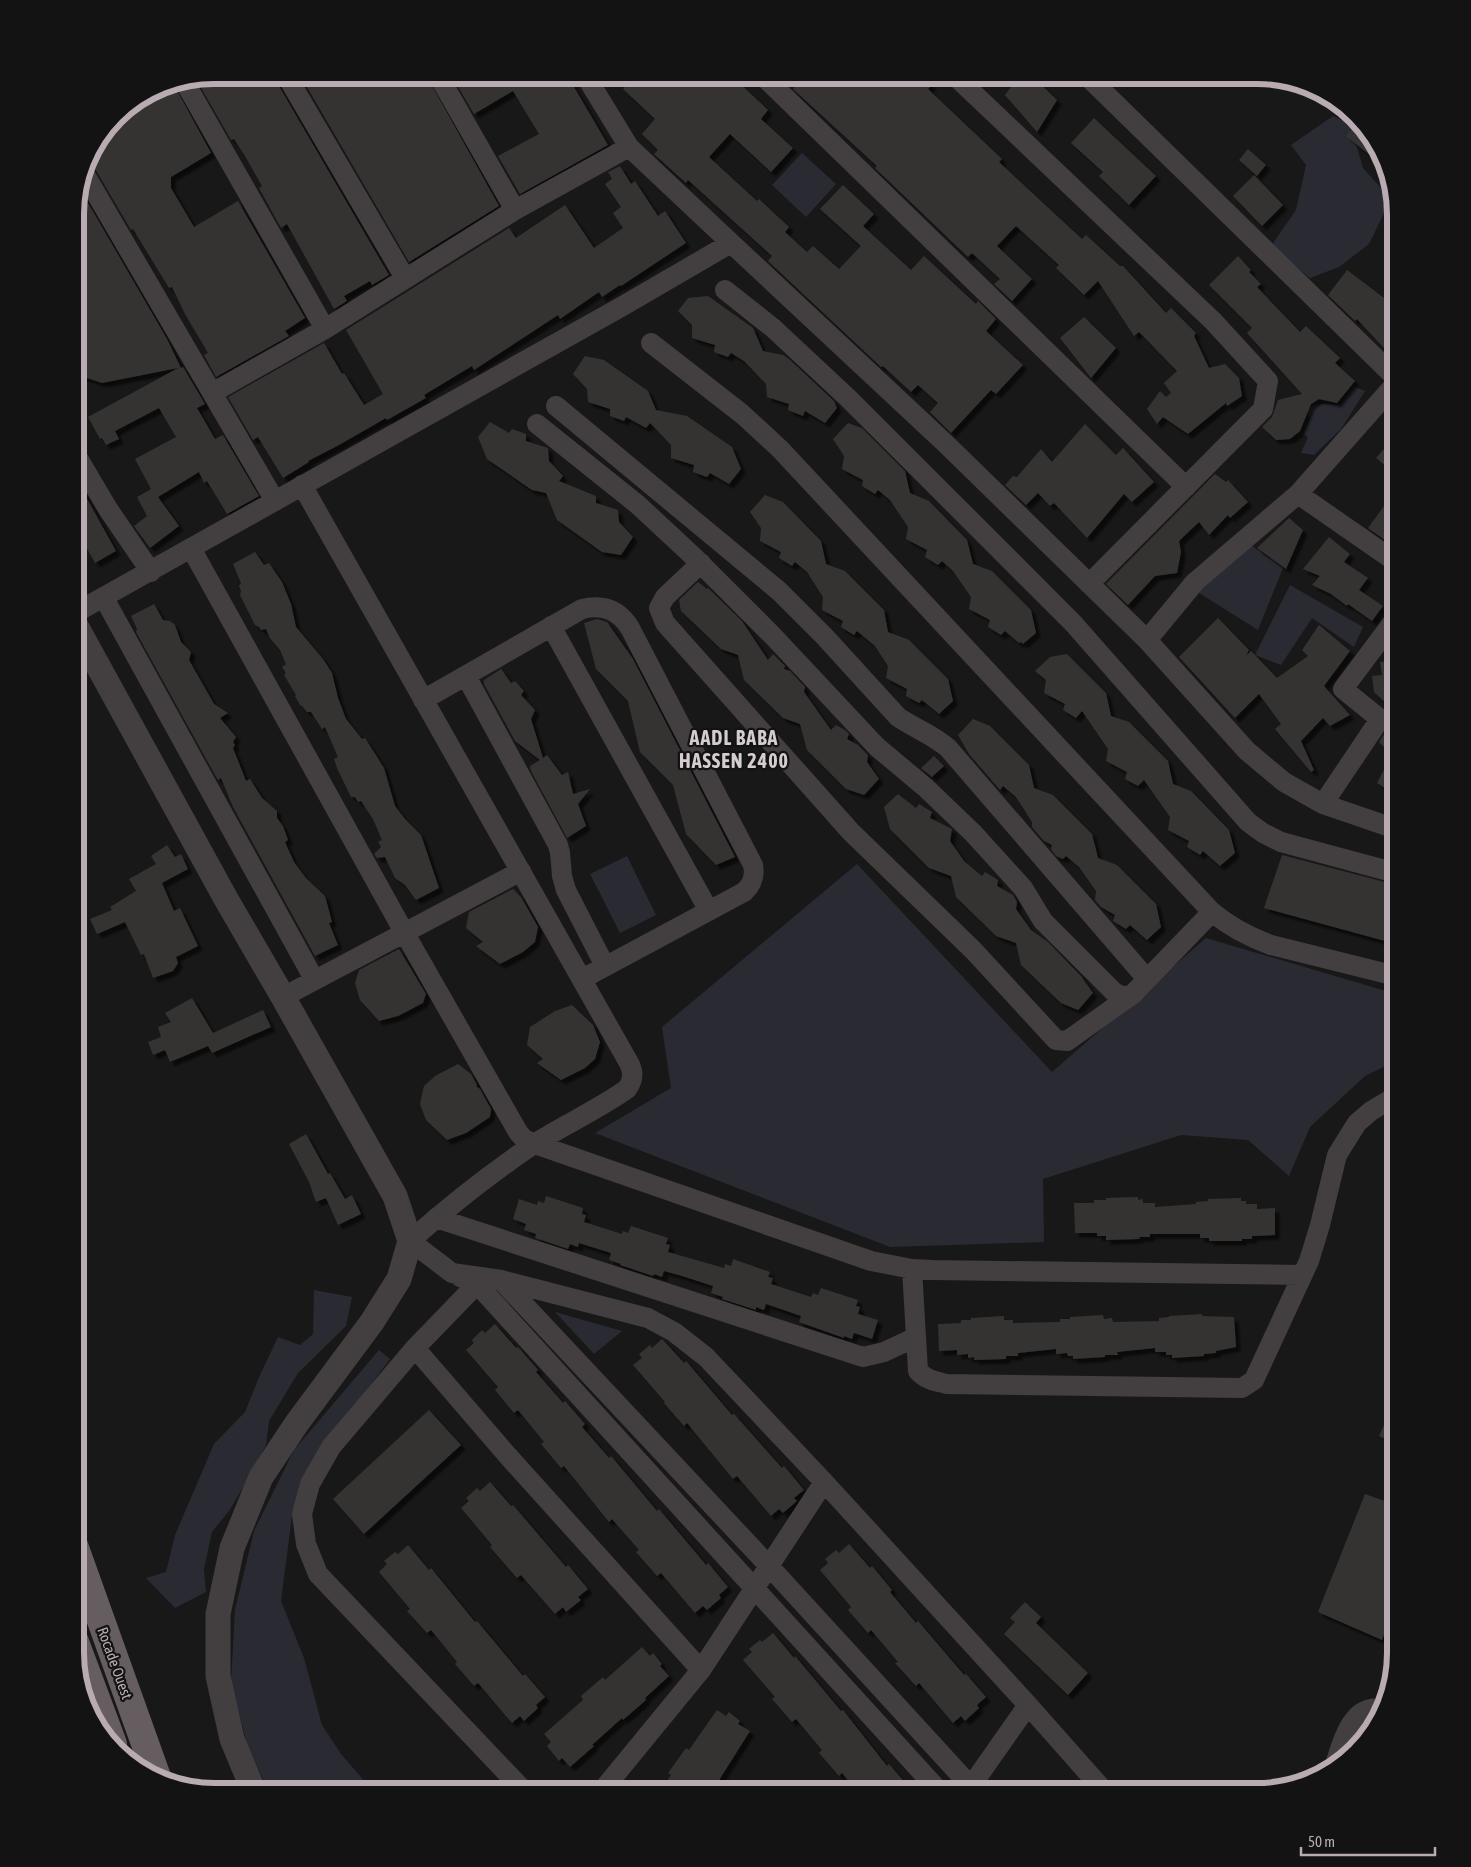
<svg xmlns="http://www.w3.org/2000/svg" width="1471" height="1867" viewBox="0 0 1471 1867" font-family="'Asap Condensed',sans-serif">
  <defs>
    <filter id="shadow"><feDropShadow dx="4.5" dy="4.5" stdDeviation="1" flood-color="#0009"/></filter>
  </defs>
  <rect width="100%" height="100%" fill="#191818"/>
  <path fill="#2a2a33" d="M1333,116L1350,124L1363,168L1391,199L1369,244L1339,267L1310,278L1281,254L1273,243L1296,210L1306,165L1291,145Z
    M802,153L836,184L806,217L772,185Z
    M1355,387L1365,391L1341,429L1314,455L1301,453L1308,437L1303,434L1310,419L1305,407L1322,404L1340,405Z
    M1248,543L1283,568L1258,630L1196,591Z
    M1290,585L1363,627L1354,647L1312,618L1281,665L1255,655Z
    M627,856L656,915L620,933L590,874Z
    M857,864L1052,1072L1206,938L1396,994V1061L1365,1076L1310,1127L1289,1176L1248,1140L1181,1135L1043,1179L1044,1242L890,1247L595,1133L671,1088L662,1027Z
    M314,1290L352,1297L346,1326L298,1373L269,1421L266,1445L250,1476L229,1511L212,1532L204,1569L206,1592L175,1608L146,1578L166,1572L175,1535L214,1444L245,1412L260,1375L278,1337L300,1345L313,1334Z
    M555,1312L622,1331L594,1354Z
    M379,1350L390,1359L337,1429L301,1490L292,1516L281,1601L304,1658L322,1725L341,1754L374,1792H269L247,1744L231,1682L235,1610L254,1531L294,1450Z"/>
  <path fill="#353333" filter="url(#shadow)" d="M214,75H274L276,81L389,275L372,285L370,281L344,296L347,301L334,309L287,224L281,228L259,188L262,186L245,156L234,139L231,140L196,79Z
    M300,75H426L499,206L409,262Z
    M458,75H567L608,145L520,194L498,156L539,134L513,91L474,114L453,78Z
    M637,75H710L724,87L733,77L768,110L761,119L793,148L771,172L730,134L709,157L757,201L759,199L789,227L785,232L807,252L813,246L839,269L861,246L820,209L843,185L874,214L863,226L911,270L924,256L976,304L978,301L996,319L986,331L1023,365L996,394L991,390L951,433L930,412L938,403L918,385L911,392L883,366L881,367L768,261L772,256L688,180L686,183L654,154L658,150L642,134L655,119L623,89Z
    M806,75H921L932,85L928,89L1002,159L999,162L1082,239L1086,235L1120,266H1123L1166,313L1171,308L1196,333L1194,336L1209,368L1225,364L1239,378L1242,396L1227,406L1226,403L1188,434L1163,417L1157,424L1147,409L1160,391L1166,397L1171,393L1164,383L1177,371L1139,332L1134,336L1098,281L1084,295L1056,268L1059,265L1016,226L997,246L1032,279L1012,301L994,284L1000,279L972,253L968,257L875,168L877,166L793,89Z
    M998,75H1031L1057,100L1037,132L1005,95L1011,87Z
    M173,83L211,153L171,177V188L194,227L238,201L305,318L285,331L289,336L216,377L204,355L208,353L185,314L172,287L169,288L133,229L131,230L94,167L87,162L89,153L121,111L161,85Z
    M1094,118L1156,176L1129,205L1099,176L1103,172L1071,143Z
    M1357,122L1373,137L1381,164L1346,136Z
    M1248,149L1266,165L1257,176L1239,160Z
    M620,166L631,184L635,181L658,216L665,211L686,243L621,286L620,285L602,297L599,292L560,319L558,315L474,370L472,366L424,395L426,398L387,420L386,418L339,445L308,461L309,462L283,478L258,437L253,440L228,397L324,343L342,374L344,373L364,405L383,394L346,330L509,228L516,238L565,205L594,248L623,228L613,213L621,207L605,184L612,179L608,172Z
    M1254,175L1283,205L1262,226L1233,196Z
    M80,189L167,339L181,368L183,367L205,404L197,408L215,439L223,435L259,496L227,514L207,481L204,483L199,472L158,497L179,526L150,548L134,526L147,516L137,497L151,489L135,459L176,437L159,408L115,431L119,439L106,445L102,438L100,439L88,417L178,368L102,383L75,374V205Z
    M1238,256L1251,270L1249,272L1261,284L1257,287L1300,332L1306,326L1340,358L1335,363L1355,381L1337,403L1319,399L1311,404L1300,431L1290,439L1276,440L1262,427L1272,417L1278,400L1302,394L1247,333L1252,328L1209,285Z
    M1347,270L1396,307V361L1357,319L1355,321L1328,295Z
    M708,296L753,328L763,351L783,355L789,359L834,401L837,408L825,423L805,411L803,416L788,410L789,404L767,397L766,384L744,361L731,353L728,357L714,352L715,345L692,338V325L678,311L688,298Z
    M1084,317L1116,348L1091,378L1060,338Z
    M585,356L604,360L648,391L656,410L687,416L732,447L741,469L729,484L710,473L707,477L693,472L694,465L671,458V445L650,423L646,428L626,417L624,421L610,416V409L588,402L587,389L573,374Z
    M490,422L509,433L512,429L526,434V441L548,448L549,461L563,476L559,481L596,496V503L618,510L619,522L633,537L621,555L602,552L557,520L546,493L532,490L487,459L478,437Z
    M848,423L862,428L905,471L910,493L929,501L967,540L973,564L992,571L1031,610L1036,633L1023,644L1021,642L1019,643L1005,631L1001,635L988,627L990,620L969,609L971,597L953,571L942,561L938,565L925,557L927,550L906,539L908,527L890,500L878,490L875,494L862,486L863,480L842,469L844,456L833,439Z
    M1085,424L1116,455L1123,448L1154,482L1132,502L1124,494L1087,538L1054,503L1050,506L1038,493L1026,505L1005,485L1013,476L1017,477L1041,449L1052,462Z
    M1396,435V475L1376,458Z
    M1215,474L1226,482L1228,480L1248,502L1230,518L1228,515L1209,535L1199,522L1179,541L1181,552L1177,573L1155,576L1128,605L1106,584Z
    M75,477L116,551L95,563L75,527Z
    M765,495L783,502L821,541L826,564L845,571L884,610L888,632L909,640L948,679L953,701L939,714L922,700L919,703L906,696L907,689L886,678L888,666L875,646L857,631L854,635L841,627L843,621L822,610L823,597L807,572L795,562L792,566L779,558L781,552L760,541L761,528L750,512Z
    M1387,502L1396,509V548L1368,528Z
    M1289,518L1303,530L1286,569L1257,548Z
    M1329,537L1350,554L1344,562L1368,578L1359,590L1383,606L1372,621L1348,604L1347,606L1331,594L1312,585L1320,576L1303,569Z
    M255,552L264,565L269,563L282,582L291,604L296,627L323,659L332,673L338,698L346,719L362,739L365,738L384,768L395,806L405,819L421,835L439,888L416,900L405,885L395,878L385,857L377,858L374,854L381,847L378,842L382,840L373,819L361,801L358,802L355,797H351L337,768L334,759L338,757L325,727L322,729L311,712H307L302,706L300,705L295,696L296,695L284,675L286,673L282,667L286,664L280,650L270,638L266,629L261,630L259,627L255,625L240,595L241,591L239,586L241,583L233,564Z
    M698,582L707,589L708,588L742,621L768,660L773,654L785,666L784,669L790,671L805,687L804,692L831,730L836,725L845,730L849,734L847,739L858,745L868,755L867,762L879,779L864,795L846,789L807,750L800,724L783,718L744,680L738,655L721,649L681,611L679,600Z
    M154,604L163,620L170,621L175,625L181,642L191,652L189,660L214,704L228,713L220,718L236,737L233,742L235,745L233,748L246,781L250,779L262,798L277,811V818L283,826L288,840L285,842L294,862L306,878L325,896L332,922L329,923L338,945L315,956L233,807L221,778L218,780L215,775L136,632L137,629L131,616Z
    M1218,618L1249,650L1246,656L1251,651L1277,678L1308,656L1302,650L1319,625L1350,651L1324,686L1350,715L1330,726L1323,718L1301,741L1314,770L1311,772L1275,729L1281,724L1259,694L1235,718L1179,657Z
    M597,619L607,622L633,659L735,857L716,865L686,834L673,785L640,752L628,701L596,669L584,623Z
    M1067,654L1106,693L1111,716L1129,722L1168,761L1173,784L1191,791L1229,830L1235,853L1220,866L1203,851L1200,855L1187,847L1189,841L1168,830L1170,817L1144,780L1138,786L1125,779L1127,772L1106,761L1108,749L1082,711L1076,718L1063,710L1065,704L1044,693L1046,680L1035,671L1050,657Z
    M1396,661V795L1377,783L1392,755L1379,742L1390,725L1391,717L1396,708L1390,709L1389,706L1374,692L1372,676L1382,675L1380,662Z
    M501,669L511,683L515,681L524,691L521,695L535,710L531,719L543,758L547,755L562,775L568,772L573,794L590,789L578,804L586,826L567,838L531,771L530,766L540,760L515,741L484,684V680Z
    M973,719L990,726L1029,765L1034,788L1053,795L1092,834L1098,858L1117,865L1156,904L1161,927L1147,940L1130,925L1126,929L1113,921L1115,915L1101,907L1095,900L1096,891L1079,867L1066,856L1063,859L1056,856L1051,849L1052,845L1044,841L1032,827V822L1016,797L1003,786L1000,790L969,754L958,735Z
    M934,756L944,766L932,777L921,768Z
    M898,794L916,808L919,804L932,812L930,818L952,829L950,841L964,861L982,876L985,872L998,880L997,886L1013,895L1017,902L1016,909L1031,930L1048,942L1081,976L1093,993L1078,1010L1061,1003L1021,965L1016,943L996,936L956,897L951,876L929,868L890,829L884,807Z
    M167,845L175,857L181,854L188,869L162,883L174,911L180,908L198,946L176,957L178,963L173,971L153,978L144,954L141,955L125,922L97,934L90,919L112,910L110,907L136,891L129,879L156,864L151,856Z
    M1282,855L1396,885V944L1264,908Z
    M513,889L521,897L538,927L535,942L523,952L500,964L476,946L483,942L466,928L469,912Z
    M399,949L426,994L423,1003L398,1016L379,1021L360,1000L355,983L359,970Z
    M192,998L213,1033L263,1010L271,1027L212,1053L208,1046L170,1062L165,1050L153,1055L148,1042L161,1037L158,1027L171,1022L165,1013Z
    M572,1005L593,1025L600,1042L595,1059L585,1068L561,1080L537,1063L543,1059L527,1045L530,1027L555,1011Z
    M458,1064L471,1074L477,1085L476,1086L480,1089L491,1109L490,1117L466,1133L447,1140L426,1120L420,1104L424,1086L435,1076Z
    M306,1134L328,1174L330,1173L345,1199L352,1195L361,1214L338,1225L326,1198L316,1202L309,1182L289,1144Z
    M546,1196L583,1208L582,1214L586,1215L584,1222L622,1234L623,1231L628,1233L631,1226L668,1238L666,1244L670,1245L668,1252L724,1268L725,1264L731,1266L733,1259L770,1272L768,1277L773,1278L771,1284L811,1297L813,1293L818,1295L821,1288L858,1300L856,1306L860,1307L858,1314L878,1320L872,1339L854,1333L852,1339L844,1336V1338L799,1322L801,1316L766,1304L764,1310L756,1307V1310L722,1299L723,1297L711,1293L713,1286L682,1276L664,1271L662,1277L654,1274L653,1276L620,1265L621,1264L609,1260L611,1253L579,1243L578,1247L570,1244L568,1249L535,1238L536,1234L524,1230L526,1224L513,1219L519,1199L537,1205L538,1201L544,1203Z
    M1138,1197V1200L1143,1199V1203H1155V1207L1196,1204V1202L1208,1201V1199L1241,1198V1201H1246V1204H1257V1209L1275,1208V1235L1252,1236V1239H1242V1241H1209V1238H1200V1234H1150V1237H1139L1140,1239L1106,1240V1236H1097V1233H1075L1074,1203H1094V1200H1106V1198Z
    M1202,1314V1316L1234,1317L1236,1347L1216,1351V1353L1204,1354V1356L1172,1358V1355H1166V1352H1155V1348L1117,1352L1118,1355H1105V1357L1073,1359V1356H1068L1067,1353L1056,1354V1349L1018,1353V1356H1006V1359L974,1360V1357L968,1358V1354L957,1355V1350L939,1351L938,1324L961,1323V1320H971V1318L1004,1316V1320H1013V1323L1060,1322V1319H1070V1317L1103,1315L1104,1319L1112,1318L1113,1322L1159,1321V1318L1169,1317V1316Z
    M495,1324L516,1348L518,1347L538,1370L536,1372L563,1403L565,1401L585,1424L582,1427L609,1458L611,1456L657,1511L659,1509L706,1565L708,1563L728,1587L719,1595L721,1598L707,1610L703,1606L695,1613L661,1573L657,1576L636,1552L639,1550L612,1519L609,1522L564,1466L561,1468L541,1444L544,1442L518,1410L514,1413L495,1390L498,1387L466,1350L474,1343L472,1340L482,1330L485,1333Z
    M662,1339L684,1363L686,1361L732,1415L734,1414L782,1468L784,1466L804,1490L794,1498L797,1501L783,1513L779,1509L771,1516L737,1476L733,1479L687,1423L684,1426L664,1403L665,1402L633,1365L642,1358L639,1354L650,1345L652,1348Z
    M1396,1398V1444L1379,1436Z
    M429,1410L461,1445L364,1534L333,1499Z
    M490,1482L511,1506L513,1505L566,1567L568,1565L588,1589L578,1597L581,1600L566,1612L563,1607L555,1614L521,1575L517,1578L490,1547L492,1545L461,1508L469,1501L466,1498L477,1488L480,1491Z
    M1365,1494L1396,1505V1603L1382,1640L1318,1612Z
    M849,1544L870,1568L872,1566L892,1590L890,1592L916,1623L918,1621L964,1675L966,1674L986,1697L977,1705L979,1708L965,1721L961,1716L953,1723L919,1683L916,1686L895,1663L898,1662L871,1630L868,1633L848,1610L851,1607L820,1570L828,1563L825,1559L836,1550L839,1553Z
    M408,1545L429,1570L431,1568L475,1622L477,1621L523,1676L525,1674L545,1697L536,1705L538,1708L524,1721L520,1716L512,1723L478,1683L474,1686L455,1664L457,1662L431,1630L427,1633L407,1611L410,1609L379,1572L387,1564L384,1561L395,1552L398,1554Z
    M1025,1602L1041,1617L1036,1623L1088,1673L1068,1695L1004,1634L1015,1622L1010,1618Z
    M773,1633L794,1658L795,1656L841,1711L843,1710L887,1766L889,1764L913,1792H858L842,1773L839,1776L819,1753L822,1750L796,1719L792,1722L772,1699L775,1697L743,1660L752,1652L749,1649L760,1640L762,1642Z
    M642,1647L650,1656L653,1653L662,1664L660,1666L669,1676L645,1698L646,1700L623,1720L622,1718L592,1745L594,1746L570,1767L562,1758L559,1761L547,1746L551,1742L544,1734L583,1700L581,1696L603,1677L605,1680Z
    M717,1710L726,1716L729,1712L740,1721L738,1724L750,1731L716,1785L713,1783L706,1792H659L671,1775L668,1773L686,1748L689,1750Z"/>
  <g fill="none" stroke-linecap="round" stroke-linejoin="round">
    <path stroke="#433e3f" stroke-width="20" d="M286,75L405,278
      M438,75L515,210
      M585,75L629,147L731,243
      M762,75L1186,487
      M954,75L1213,321L1268,381L1263,409L1089,584
      M1086,75L1396,378
      M184,81L325,329
      M84,173L275,501
      M725,290L773,328L849,399L1073,623L1248,822L1263,833L1281,842L1396,873
      M651,343L742,414L780,449L1212,912C1230,927 1249,937 1271,945L1396,976
      M212,393L325,329L515,210L629,147
      M556,406L779,591L825,637L898,717C914,728 933,735 948,748L1147,979
      M537,424L637,504L694,557L773,636L877,747L926,788L973,833L1023,888L1043,921L1115,993L1124,997L1133,994L1212,912
      M75,453L108,509L151,572
      M302,485L629,1063C634,1072 633,1081 627,1089C597,1110 564,1125 534,1144C491,1173 449,1206 410,1241L452,1273L501,1280L648,1318L674,1332L706,1357L824,1482L1028,1705L1105,1792
      M1298,494L1396,562
      M191,548L404,932L518,1132L524,1139L535,1144L871,1261L912,1269L933,1270L1302,1275
      M701,563L665,597L659,608L665,623L851,832L973,950L1056,1040L1067,1041L1133,994
      M104,598L314,979
      M75,613L621,307L731,243L945,443L1147,640L1247,751L1284,782L1323,804L1396,829
      M551,626L709,911
      M1147,640L1195,582L1298,494L1396,383
      M466,676L558,845L560,853L562,876L566,890L605,966
      M423,700L582,609C603,604 619,610 630,628L753,865C755,876 753,884 744,892L582,979
      M1323,804L1380,719L1343,689L1396,618
      M283,997L521,871
      M436,1218L863,1357L884,1352L916,1337
      M912,1269L918,1371C926,1380 935,1381 947,1384L1242,1388L1254,1380L1309,1261L1320,1225L1337,1155L1357,1123L1371,1111L1396,1096
      M460,1277L477,1284L940,1792
      M501,1280L769,1566L976,1792
      M477,1284L415,1348L331,1447L310,1484L302,1514L306,1544L318,1574L525,1792
      M415,1348L508,1456L701,1670
      M1334,1768C1341,1746 1350,1704 1381,1709
      M601,1792L701,1670L824,1482
      M967,1792L1028,1705"/>
    <path stroke="#433e3f" stroke-width="25" d="M75,624L226,899L283,997L395,1196L410,1241L399,1279L372,1322L297,1423L261,1477L232,1548L218,1614V1676L232,1739L254,1792"/>
    <path stroke="#665d60" stroke-width="28" d="M75,1548L157,1777
      M75,1642L113,1744"/>
  </g>
  <g text-anchor="middle" dominant-baseline="central" stroke-width="4.5" stroke-linejoin="round" paint-order="stroke">
    <g font-size="15" fill="#b8abb1" stroke="#141313">
      <text transform="translate(115 1663) rotate(70)">Rocade Ouest</text>
    </g>
    <g font-size="20" font-weight="bold" letter-spacing="1" fill="#d5cccf" stroke="#141313">
      <text x="734" y="737">AADL BABA<tspan x="734" dy="23">HASSEN 2400</tspan></text>
    </g>
  </g>
  <path d="M0 0H1471V1867H0ZM214 84H1257A130 130 0 0 1 1387 214V1653A130 130 0 0 1 1257 1783H214A130 130 0 0 1 84 1653V214A130 130 0 0 1 214 84Z" fill="#141313" fill-rule="evenodd"/>
  <path fill="none" stroke="#b8abb1" stroke-width="6" d="M214 84H1257A130 130 0 0 1 1387 214V1653A130 130 0 0 1 1257 1783H214A130 130 0 0 1 84 1653V214A130 130 0 0 1 214 84Z"/>
  <path d="M1301 1847v8h134v-8" fill="none" stroke="#b8abb1" stroke-width="2.5"/>
  <text x="1308" y="1847" font-size="15" fill="#b8abb1" stroke="#141313" stroke-width="4" paint-order="stroke">50 m</text>
</svg>
